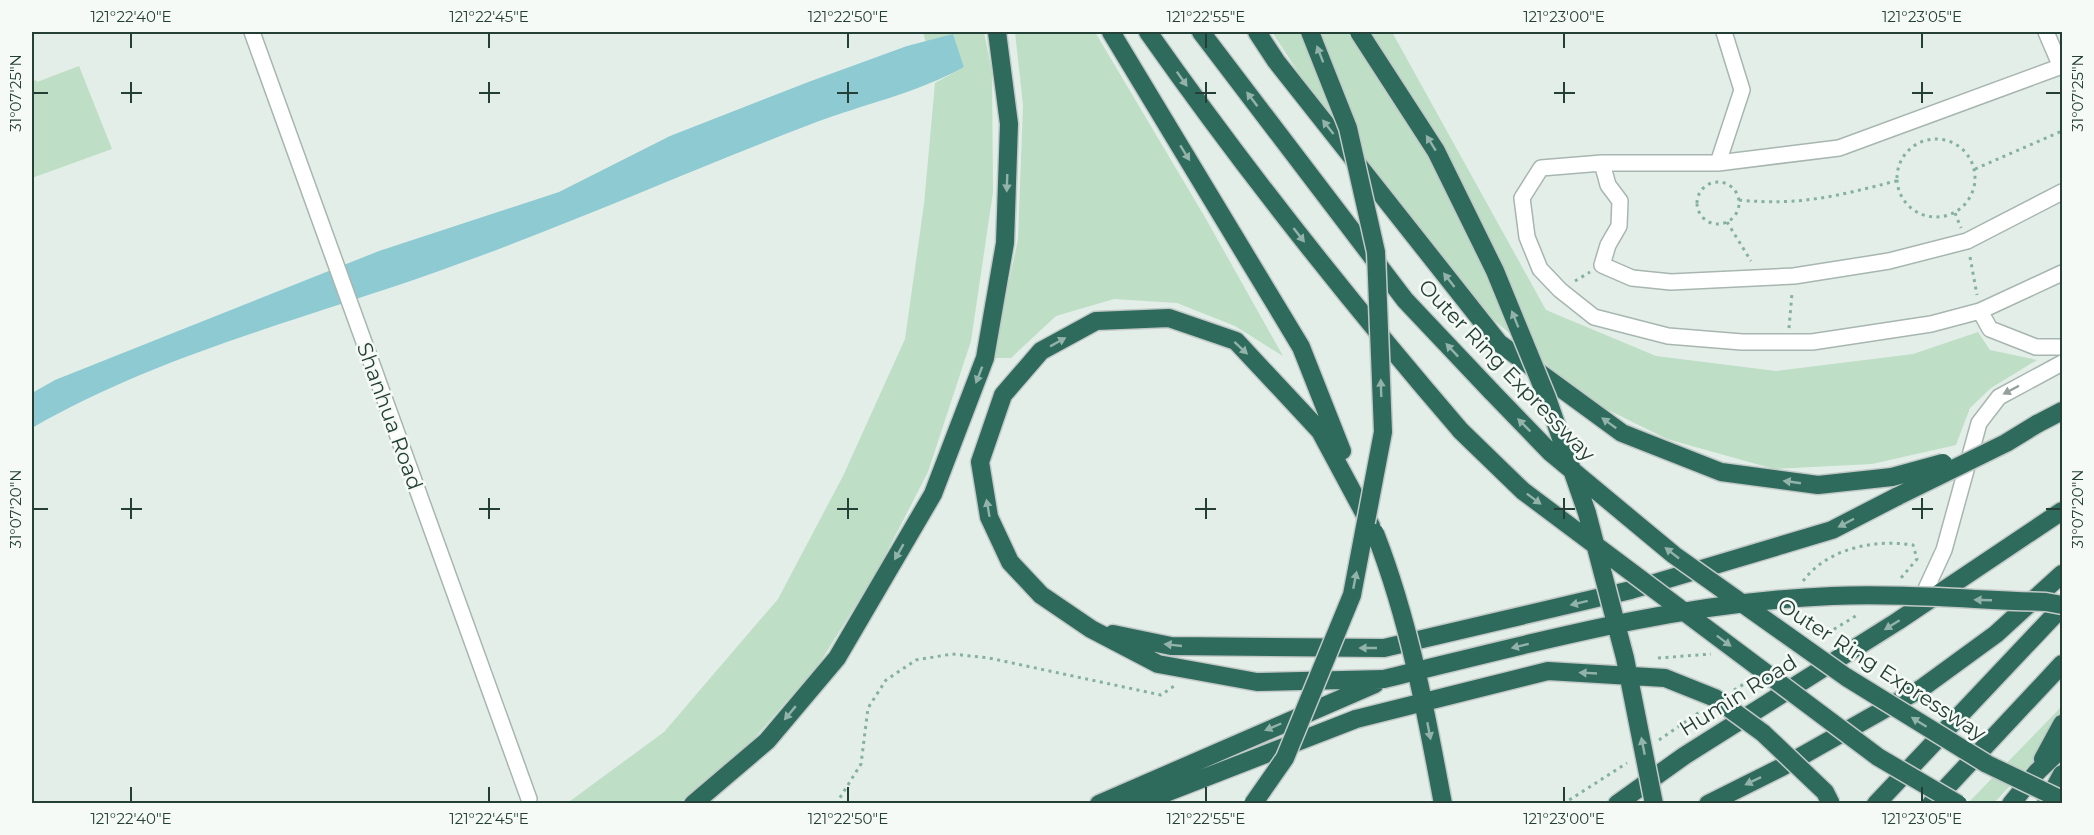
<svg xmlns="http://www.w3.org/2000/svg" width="2094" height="835" viewBox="0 0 2094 835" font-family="Montserrat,sans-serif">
  <rect width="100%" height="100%" fill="#e4eee9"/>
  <path fill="#bedec5" d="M923,32H984L992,72L993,192L971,341L928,472L877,571L819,664L738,757L679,803L566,804L664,732L778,599L843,476L905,339L924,204L935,83L964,67L953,35L926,43Z
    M1015,32H1095L1206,219L1283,356L1235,326L1177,303L1114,299L1056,316L1011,358H993L1018,239L1023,105Z
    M1272,32H1392L1546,310L1656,356L1776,371L1913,354L1978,332L1990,350L2037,360L1991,388L1970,408L1956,445L1872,464L1774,469L1667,439L1590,401L1482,310L1300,75Z
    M79,66L112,149L32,178V82L36,80L37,82Z
    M2062,706V730L1994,803L1967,804Z"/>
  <path fill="#8dcad2" d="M953,34L964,67C917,93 864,104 814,123C688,171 566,226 439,271C304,319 156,356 32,428V393L55,380L379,251L559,192L670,136L811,81L907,46Z"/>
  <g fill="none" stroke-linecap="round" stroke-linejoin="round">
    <defs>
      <path id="street" d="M252,32L529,799
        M2046,32L2061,67
        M2062,66L1839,148L1718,163H1602L1608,185L1620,201L1619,226L1608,245L1602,265L1632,278L1671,282L1794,276L1889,261L1967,241L2062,192
        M1602,163L1541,168L1522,198L1527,237L1540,269L1560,290L1594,317L1668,336L1742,342H1812L1931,324L1980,311L2062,273
        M1718,163L1742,90L1724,32
        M1980,311L1990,329L2036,347H2062
        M1919,604L1944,550L1979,423L1999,397L2062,363"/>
      <path id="highway" d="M1111,32L1301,347L1342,451
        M1148,32C1245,170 1350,302 1461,431
        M1201,32L1405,300L1492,392
        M1257,32L1276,61L1499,343L1622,433L1721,472L1818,485L1892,477
        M2037,424L2062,411
        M1371,526L1320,431L1236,341L1169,318L1096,321L1041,351L1003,395L980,462L989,517L1010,562L1041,595L1091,629L1158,664L1257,682L1384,679
        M1113,634L1171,646L1384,648L1631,590L1832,530L1898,496
        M2043,759L2062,724
        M693,804L767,741L837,658L933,494L985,358L1005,243L1009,124L997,32
        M1099,804L1375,684
        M1137,804L1356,719
        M1617,804L1684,756L1898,621L2062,511
        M1708,804L1782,767L1922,688L1996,634L2062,574
        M1876,804L2062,607
        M1931,804L2062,664
        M2011,804L2037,772L2062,748
        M2046,804L2062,774"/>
    </defs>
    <use href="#street" stroke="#a7b6b0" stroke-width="18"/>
    <use href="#highway" stroke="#c2c9c7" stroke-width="21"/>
    <path stroke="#85b1a1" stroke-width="3" stroke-dasharray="3 4.5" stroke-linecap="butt" d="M1897 178a39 39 0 1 1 78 0a39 39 0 1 1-78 0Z
      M1975,169L2062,131
      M1697 203a21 21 0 1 1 42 0a21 21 0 1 1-42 0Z
      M1739,200C1800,206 1837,196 1896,181
      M1955,213L1961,228
      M1727,222L1751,261
      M1970,257L1977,295
      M1575,281L1590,272
      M1789,328L1792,293
      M1803,581C1828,548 1874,539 1913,545L1917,559L1901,578
      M1821,637L1859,614
      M1658,658L1711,654
      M1734,690L1749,681
      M1659,740L1701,711
      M836,804L861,764L868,708L886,680L916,660L952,654L989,658L1161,695L1174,686
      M1563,804L1627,763"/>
    <use href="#street" stroke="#fff" stroke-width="15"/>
    <use href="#highway" stroke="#2f6b5c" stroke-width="18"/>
    <defs>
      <path id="highway-bridge" d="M1359,32L1436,151L1495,271L1547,398L1587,513L1625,658L1654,804
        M1492,392L1550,452L1674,555L1846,677L1987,764L2062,800
        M1461,431L1523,491L1878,757L1958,804
        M1892,477L1943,463
        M1898,496L2006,443L2037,424
        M1375,533C1409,620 1426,712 1443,804
        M1384,679C1532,643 1679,602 1832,596C1903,593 1975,600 2046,602L2062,605
        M1356,719L1548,671L1665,678L1715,698L1763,733L1825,792L1831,804
        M1253,804L1285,758L1352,595L1383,432L1376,252L1348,128L1310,32"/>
    </defs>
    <use href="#highway-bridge" stroke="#c2c9c7" stroke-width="21" stroke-linecap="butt"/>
    <use href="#highway-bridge" stroke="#2f6b5c" stroke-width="18"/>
  </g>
  <defs><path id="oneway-solid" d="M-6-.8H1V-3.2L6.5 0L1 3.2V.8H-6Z" transform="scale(1.5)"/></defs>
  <g fill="#92b2aa">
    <use href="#oneway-solid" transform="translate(1320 54) rotate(-111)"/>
    <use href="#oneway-solid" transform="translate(1182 79) rotate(55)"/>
    <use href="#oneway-solid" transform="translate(1252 99) rotate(-127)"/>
    <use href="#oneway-solid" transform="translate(1328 127) rotate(-128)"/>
    <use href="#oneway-solid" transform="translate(1431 143) rotate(-122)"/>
    <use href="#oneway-solid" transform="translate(1185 153) rotate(58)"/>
    <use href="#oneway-solid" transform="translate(1007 183) rotate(92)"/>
    <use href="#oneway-solid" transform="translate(1299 235) rotate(52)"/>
    <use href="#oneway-solid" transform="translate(1449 280) rotate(-128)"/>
    <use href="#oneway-solid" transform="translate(1515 319) rotate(-112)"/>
    <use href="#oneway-solid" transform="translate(1058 342) rotate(-29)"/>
    <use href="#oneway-solid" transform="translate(1241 348) rotate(43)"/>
    <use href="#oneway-solid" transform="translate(1452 350) rotate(-133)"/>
    <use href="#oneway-solid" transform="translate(979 375) rotate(111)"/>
    <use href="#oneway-solid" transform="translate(1381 388) rotate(-92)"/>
    <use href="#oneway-solid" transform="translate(1609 423) rotate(-144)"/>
    <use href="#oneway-solid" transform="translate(1524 425) rotate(-135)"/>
    <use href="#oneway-solid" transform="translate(1792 482) rotate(-172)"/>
    <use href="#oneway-solid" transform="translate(1534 499) rotate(37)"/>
    <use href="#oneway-solid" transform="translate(988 508) rotate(-100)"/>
    <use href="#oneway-solid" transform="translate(1846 523) rotate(152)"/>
    <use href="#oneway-solid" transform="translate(899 552) rotate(120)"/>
    <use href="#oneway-solid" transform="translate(1672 553) rotate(-142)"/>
    <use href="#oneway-solid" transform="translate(1355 580) rotate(-79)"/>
    <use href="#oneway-solid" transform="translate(1983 600) rotate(-178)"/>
    <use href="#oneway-solid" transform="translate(1579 603) rotate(166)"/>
    <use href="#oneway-solid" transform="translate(1892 625) rotate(148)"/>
    <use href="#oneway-solid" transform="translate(1724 641) rotate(37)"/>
    <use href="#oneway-solid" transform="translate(1173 645) rotate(-174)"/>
    <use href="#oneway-solid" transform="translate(1520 646) rotate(166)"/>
    <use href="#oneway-solid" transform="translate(1368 648) rotate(180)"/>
    <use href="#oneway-solid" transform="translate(1588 673) rotate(-177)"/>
    <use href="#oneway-solid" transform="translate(790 713) rotate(130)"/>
    <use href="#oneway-solid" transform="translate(1919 722) rotate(-148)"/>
    <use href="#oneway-solid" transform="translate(1273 727) rotate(157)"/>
    <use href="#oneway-solid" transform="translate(1429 731) rotate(79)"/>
    <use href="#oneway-solid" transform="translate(1643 746) rotate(-101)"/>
    <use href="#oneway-solid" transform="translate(1753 781) rotate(154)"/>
  </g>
  <use fill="#929f9a" href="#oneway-solid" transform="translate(2011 390) rotate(152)"/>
  <path fill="none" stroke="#243f36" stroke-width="2" d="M131,33V48M489,33V48M848,33V48M1206,33V48M1564,33V48M1922,33V48M131,82V103M489,82V103M848,82V103M1206,82V103M1564,82V103M1922,82V103M33,93H48M121,93H142M479,93H500M837,93H858M1195,93H1216M1554,93H1575M1912,93H1933M2046,93H2061M131,498V519M489,498V519M848,498V519M1206,498V519M1564,498V519M1922,498V519M33,509H48M121,509H142M479,509H500M837,509H858M1195,509H1216M1554,509H1575M1912,509H1933M2046,509H2061M131,787V802M489,787V802M848,787V802M1206,787V802M1564,787V802M1922,787V802"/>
  <g text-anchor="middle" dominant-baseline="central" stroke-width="5" stroke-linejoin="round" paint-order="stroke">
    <g font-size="21" fill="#243f36" stroke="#f5faf7">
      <text transform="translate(1507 370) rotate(46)">Outer Ring Expressway</text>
      <text transform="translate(390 416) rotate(70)">Shanhua Road</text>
      <text transform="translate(1882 669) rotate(33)">Outer Ring Expressway</text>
      <text transform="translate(1738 695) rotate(-32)">Humin Road</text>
    </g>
  </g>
  <rect width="2094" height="835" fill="none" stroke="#f5faf7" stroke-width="66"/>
  <rect x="33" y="33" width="2028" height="769" fill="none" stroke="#243f36" stroke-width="2"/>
  <g font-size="15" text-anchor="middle" fill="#243f36">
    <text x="131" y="22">121°22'40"E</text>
    <text x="489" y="22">121°22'45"E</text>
    <text x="848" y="22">121°22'50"E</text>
    <text x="1206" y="22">121°22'55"E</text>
    <text x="1564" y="22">121°23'00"E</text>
    <text x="1922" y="22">121°23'05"E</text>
    <text transform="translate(16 93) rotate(-90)" y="5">31°07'25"N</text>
    <text transform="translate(2078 93) rotate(-90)" y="5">31°07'25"N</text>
    <text transform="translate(16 509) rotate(-90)" y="5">31°07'20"N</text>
    <text transform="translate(2078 509) rotate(-90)" y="5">31°07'20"N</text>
    <text x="131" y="824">121°22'40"E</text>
    <text x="489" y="824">121°22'45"E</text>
    <text x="848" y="824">121°22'50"E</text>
    <text x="1206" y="824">121°22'55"E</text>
    <text x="1564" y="824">121°23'00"E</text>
    <text x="1922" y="824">121°23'05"E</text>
  </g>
</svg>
